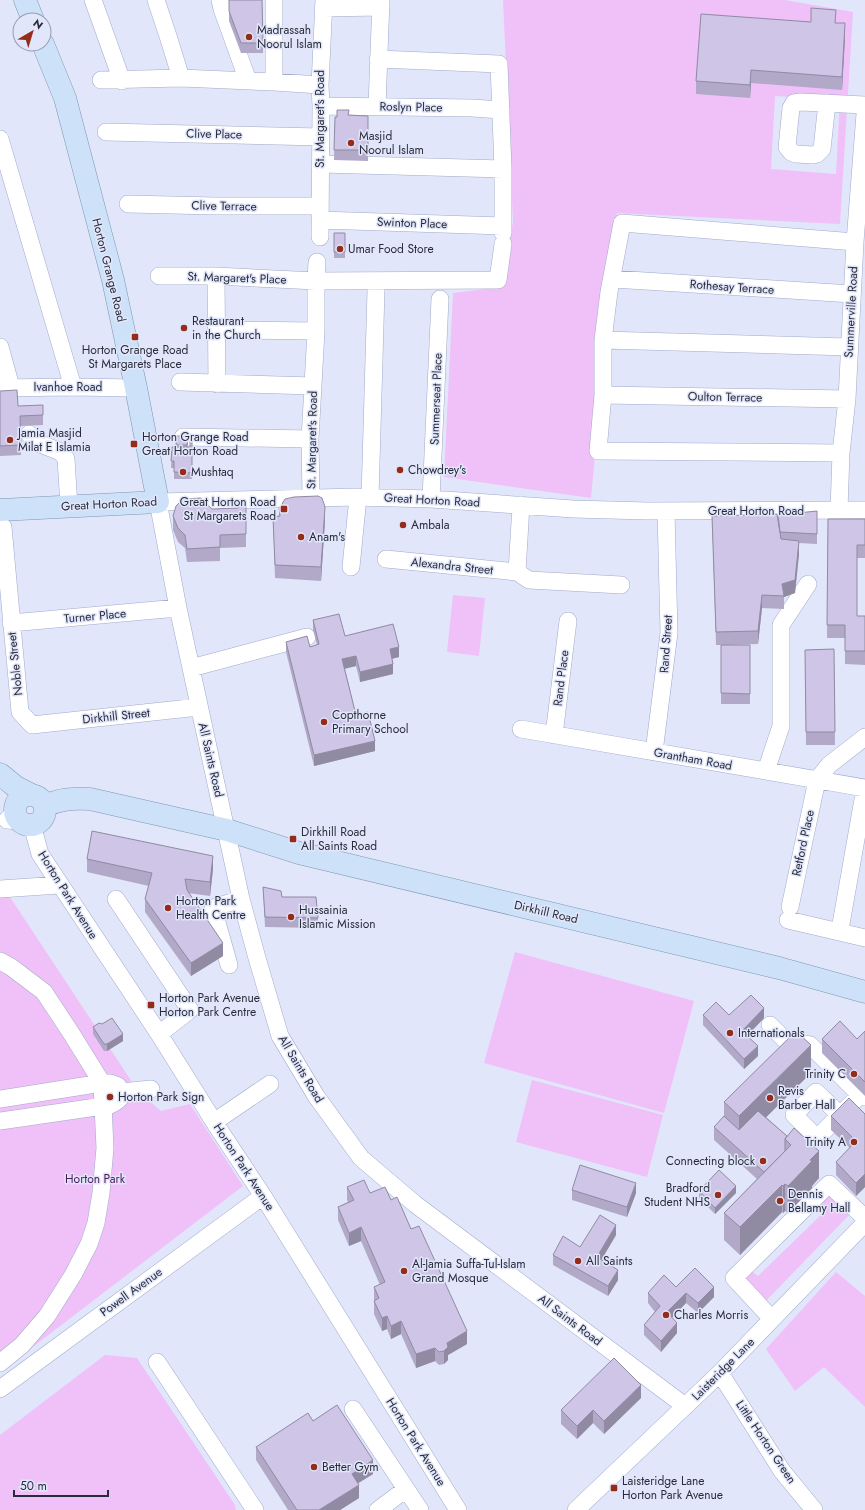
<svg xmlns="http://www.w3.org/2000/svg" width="865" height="1510" viewBox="0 0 865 1510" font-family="Jost,sans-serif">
  <rect width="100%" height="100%" fill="#e1e6fb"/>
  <path fill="#efc1f8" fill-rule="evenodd" d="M503,0H785L853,12L840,224L617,213L591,498L444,477L453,293L501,287L513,222ZM775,96L840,100L836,174L771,169Z
    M453,595L485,598L479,656L447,652Z
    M0,891H6L138,1091L161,1111L190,1104L243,1186L0,1372Z
    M515,952L694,1001L664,1113L484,1063Z
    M532,1080L663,1115L647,1177L516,1142Z
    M827,1193L849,1215L763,1304L739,1279L749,1269L758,1276L823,1213L815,1204Z
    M836,1272L865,1296V1407L824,1367L795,1391L766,1349Z
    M105,1355L137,1358L235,1505L236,1510H0V1435Z"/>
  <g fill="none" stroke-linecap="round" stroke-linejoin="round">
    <defs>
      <path id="minor" d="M93,0L122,81
        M156,0L168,36L181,78
        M220,0L222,9L248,81
        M274,0V82
        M323,8L381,7
        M378,59L499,64L503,169V233
        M101,80L181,78L274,82L320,85
        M827,103L822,149L817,154L813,155L796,154L791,152L787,147L791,108L794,103L801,102L865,105
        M321,106L472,108L501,110
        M377,106L381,0
        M106,132L321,137
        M0,139L73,387
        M321,164L503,169
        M128,204L215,206H319
        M320,220L503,226
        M320,237L321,106L320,85L324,0
        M159,276H216L316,281L498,280L503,244
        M216,276L217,384
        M613,279L852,294
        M218,330L316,331
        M603,340L848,347
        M0,347L11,387
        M180,382L313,386
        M0,388L73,387L136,388
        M603,395L847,399
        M29,434L38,443L61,452L66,459L69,506
        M183,437L310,439
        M841,453L598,451L603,395V340L609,292L622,223L855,242
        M311,497L310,439L316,331V281L317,262
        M370,498L376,290
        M431,499L440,299
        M839,510L841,453L847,399L855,242L865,114
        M3,527L20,712L32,725L199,707
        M386,559L517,572L521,505
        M351,567L358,497
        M517,572L529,580L621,585
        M11,623L178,608
        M191,668L307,637
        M521,729L865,788
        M554,735L568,621
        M654,752L669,633L666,511
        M766,771L781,726V625L808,584
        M15,812L7,820L20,821
        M32,825L40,854L159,1034L216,1125L263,1196L458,1510
        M0,889L59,885
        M116,899L190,1010L159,1034
        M790,907L817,780L829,765L865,737
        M788,920L865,938
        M841,924L865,788
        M0,961L11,967L44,992L71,1033L102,1083L105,1148L101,1193L96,1223L89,1244L73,1275L47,1316L22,1345L0,1363
        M229,965L213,908L241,899
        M770,1025L786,1041L810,1045L860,1095L865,1097
        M121,1092L151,1089
        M0,1099L102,1083H110L118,1086C124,1097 121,1100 110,1105L0,1121
        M840,1115L816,1092L794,1115L817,1138L860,1095
        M214,1122L270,1084
        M772,1319L734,1278L829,1184L865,1218
        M157,1362L255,1510
        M720,1373L782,1471L814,1510
        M0,1389L263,1196
        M685,1406L415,1204L361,1158L316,1096L280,1036L257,958L241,899L178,608L158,502L358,497L431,499L573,509L647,511L865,510
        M353,1409L420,1510
        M378,1510L406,1489
        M576,1510L720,1373L865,1223"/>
      <path id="major" d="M25,0L33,20
        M0,510L158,502L136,388L113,280L65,98L43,44
        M0,774L16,787L30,794
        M15 810a15 15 0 1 1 30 0a15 15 0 1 1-30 0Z
        M45,806C60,799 73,798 90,799L227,830L299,853L779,968L865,992"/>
    </defs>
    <use href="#minor" stroke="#a1aac9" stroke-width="18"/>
    <use href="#major" stroke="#7e96b2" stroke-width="23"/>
    <use href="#minor" stroke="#fff" stroke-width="17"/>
    <use href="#major" stroke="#cde2f8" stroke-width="22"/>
  </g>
  <path fill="#b1a9c7" d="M229,0H262L263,53H241L229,21Z
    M811,22L836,23L845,37L842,90L751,83L750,98L696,94V81Z
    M349,115L368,116V161L334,160L335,117Z
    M334,233H345V258H334Z
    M0,391L18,406L43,415V425L20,426L21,455L0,456Z
    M177,436H188V447H190L192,441V479H174V468H171L172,447H176Z
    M246,502V547L220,548V561L187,562L185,548L178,542L173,530V516L212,509L238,508Z
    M279,507L325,520L321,581L275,578L273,517L279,516Z
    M817,511V544L799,543V554L795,593L784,597V609L762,608L758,644L727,645H750V704H721V645H716L712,516L778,519Z
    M828,519H865V558H857V616H865V665L845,664V638H827Z
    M313,620L345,636L399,657L392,659L393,674L360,682L356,666L345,669L356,715L375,751L314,766L286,652V642L310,647L317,645L313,630Z
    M834,649L835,745H806L805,650Z
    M87,859L213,869L210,896L188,893L223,956L191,976L145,912V899L149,886L87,872Z
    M263,887L318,918V928L265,927Z
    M703,1015H729L764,1018L747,1036L758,1056L744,1069L703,1025Z
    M93,1027L123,1041L107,1051H104L93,1034Z
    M865,1031V1096L822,1053V1039H857Z
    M811,1073L766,1117L787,1136L819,1178L812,1186V1188L788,1213L785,1211L783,1213L782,1212L740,1255L724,1240V1213L757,1179L714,1140V1127L724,1116V1102Z
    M865,1114V1187L856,1196L836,1175V1162L850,1148L831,1130V1116Z
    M347,1187L370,1193L391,1200L411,1229L467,1344L448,1355V1360L444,1364L439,1365L435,1361L416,1368L401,1334L391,1339L387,1329L382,1331L374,1314V1287L380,1285L361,1241L349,1246L338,1220V1207L348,1202L347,1200Z
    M572,1190L636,1193L627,1217L572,1200Z
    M699,1191L736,1193L715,1214L699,1198Z
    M616,1235L602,1259L618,1280L608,1296L553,1265V1255Z
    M676,1287L714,1297L698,1313L686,1303L672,1318L677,1333L661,1352L644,1335V1325L655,1312L648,1303V1293Z
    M641,1398L604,1434L593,1423L577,1439L561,1424V1410Z
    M313,1421L373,1474L358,1483L359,1498L340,1510H288L256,1460V1447Z"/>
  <path fill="#908aa2" d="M845,23V37L842,90V77Z
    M751,70V83L750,98V85Z
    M325,507V520L321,581V567Z
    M799,541V554L795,593L784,597L782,584Z
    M762,595V608L758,644V631Z
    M399,647V657L390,659V649Z
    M356,656V666L342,669V659Z
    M393,664V674L360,682V672Z
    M375,741V751L314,766V755Z
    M213,856V869L210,896V882Z
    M223,943V956L191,976V963Z
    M764,1008V1018L742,1041V1031Z
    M123,1034V1041L107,1051V1044Z
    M811,1045V1073L739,1144V1116Z
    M758,1046V1056L744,1069V1059Z
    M819,1151V1178L812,1186V1188L788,1213V1186L810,1160Z
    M865,1174V1187L856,1196V1183Z
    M636,1183V1193L627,1217V1207Z
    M785,1184V1211L783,1213V1186Z
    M782,1185V1212L740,1255V1227Z
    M736,1186V1193L715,1214V1208Z
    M616,1225V1235L597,1267V1257Z
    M361,1227V1241L349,1246V1233Z
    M618,1270V1280L608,1296V1286Z
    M714,1287V1297L698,1313V1303Z
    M686,1293V1303L667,1322V1312Z
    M387,1316V1329L382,1331V1318Z
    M401,1321V1334L391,1339V1326Z
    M677,1323V1333L661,1352V1341Z
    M467,1331V1344L448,1355V1360L444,1364V1351L447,1343Z
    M435,1348V1361L416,1368V1354Z
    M641,1385V1398L604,1434V1421Z
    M593,1410V1423L577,1439V1426Z
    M373,1460V1474L352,1487V1474Z
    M359,1485V1498L340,1510H319Z"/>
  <path fill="#cec5e7" stroke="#908aa2" d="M229,0H262L263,43H241L229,11Z
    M811,8L836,10L835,23H845L842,77L751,70L750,85L696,81L701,14L811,22Z
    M337,110H349L348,115L368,116V150H334L335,117H337Z
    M334,233H345V252H334Z
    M17,390L18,406L43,405V415L20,416L21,445L0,446V391Z
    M177,436H188L187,445H176Z
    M190,441H192V473L174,472V461H171L172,447H190Z
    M318,496L322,498L325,507L321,567L275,565L273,517L280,516L279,507H281L283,502L285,499L294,497Z
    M201,498L212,509L238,508V502H246V534L220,535V547L187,549L185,535L178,528L173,516L176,506L183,499Z
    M817,511V534L780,532L778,515Z
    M777,514L781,539L799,541L795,580L782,584L784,596L762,595L758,631L716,632L712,516Z
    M828,519H865V545H857V616H865V651H845V625H827Z
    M339,614L345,636L393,624L399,647L390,649L393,664L360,672L356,656L342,659L356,715L368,712L375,741L314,755L286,642L307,636L310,647L319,644L313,620Z
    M721,645H750V694L721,693Z
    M834,649L835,732H806L805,650Z
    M92,831L213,856L210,882L185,879L187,890L223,943L191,963L145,899L152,873L87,859Z
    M263,887L281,891L282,897H316L318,918L265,917Z
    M751,995L764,1008L742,1031L758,1046L744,1059L703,1015L716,1002L729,1015Z
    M112,1018L123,1034L107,1044H104L93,1027L99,1023L102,1024Z
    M840,1021L857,1039L865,1031V1082L822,1039Z
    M796,1031L811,1045L739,1116L724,1102Z
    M849,1098L865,1114V1174L856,1183L836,1162L856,1141L831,1116Z
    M758,1111L787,1136L785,1139V1151L764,1172L714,1127L724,1116L739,1130Z
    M794,1128L819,1151L810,1160L812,1161L788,1186L785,1184L783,1186L782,1185L740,1227L724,1213L791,1145L785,1139Z
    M580,1165L636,1183L627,1207L572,1190Z
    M719,1170L736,1186L715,1208L699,1191Z
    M364,1180L370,1193L385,1187L391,1200L397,1197L411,1229L419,1226L467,1331L447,1343L448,1347L444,1351L439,1352L435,1348L416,1354L401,1321L391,1326L387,1316L382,1318L374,1301L379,1298L374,1287L385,1282L361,1227L349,1233L338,1207L354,1200L347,1187Z
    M600,1215L616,1225L597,1257L618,1270L608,1286L553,1255L563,1236L580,1247Z
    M695,1268L714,1287L698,1303L686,1293L667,1312L677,1323L661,1341L644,1325L660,1306L648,1293L664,1275L676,1287Z
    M614,1358L641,1385L604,1421L593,1410L577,1426L561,1410Z
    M337,1405L373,1460L352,1474L359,1485L319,1510H297L256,1447L308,1413L313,1421Z"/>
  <g fill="#952c19" stroke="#e1e6fb" stroke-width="1.5">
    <circle cx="249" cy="37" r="4"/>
    <circle cx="351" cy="143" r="4"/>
    <circle cx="340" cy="249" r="4"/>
    <circle cx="184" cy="328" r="4"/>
    <rect x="131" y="333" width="8" height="8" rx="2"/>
    <circle cx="10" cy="440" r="4"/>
    <rect x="130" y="440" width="8" height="8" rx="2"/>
    <circle cx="400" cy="470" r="4"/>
    <circle cx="183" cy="472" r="4"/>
    <rect x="280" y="505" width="8" height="8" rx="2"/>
    <circle cx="403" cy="525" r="4"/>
    <circle cx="301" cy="537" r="4"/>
    <circle cx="324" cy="722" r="4"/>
    <rect x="289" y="835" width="8" height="8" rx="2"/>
    <circle cx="168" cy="908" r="4"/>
    <circle cx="291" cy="917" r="4"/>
    <rect x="147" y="1001" width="8" height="8" rx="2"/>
    <circle cx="730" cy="1033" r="4"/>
    <circle cx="854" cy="1074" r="4"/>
    <circle cx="110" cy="1097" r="4"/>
    <circle cx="770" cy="1098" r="4"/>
    <circle cx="854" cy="1142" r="4"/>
    <circle cx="763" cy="1161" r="4"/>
    <circle cx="718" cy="1195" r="4"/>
    <circle cx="780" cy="1201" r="4"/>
    <circle cx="578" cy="1261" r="4"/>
    <circle cx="404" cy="1271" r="4"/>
    <circle cx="666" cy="1315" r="4"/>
    <circle cx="314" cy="1467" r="4"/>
    <rect x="610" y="1484" width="8" height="8" rx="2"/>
  </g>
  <g text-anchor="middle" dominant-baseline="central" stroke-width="3" stroke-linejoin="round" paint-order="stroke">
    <g font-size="12" fill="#292c38" stroke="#e1e6fb" text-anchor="start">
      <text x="257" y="30">Madrassah<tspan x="257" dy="14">Noorul Islam</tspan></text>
      <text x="359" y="136">Masjid<tspan x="359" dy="14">Noorul Islam</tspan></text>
      <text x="348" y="249">Umar Food Store</text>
      <text x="192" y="321">Restaurant<tspan x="192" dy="14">in the Church</tspan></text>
      <text x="135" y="350" text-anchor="middle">Horton Grange Road<tspan x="135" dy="14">St Margarets Place</tspan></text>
      <text x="18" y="433">Jamia Masjid<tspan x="18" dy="14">Milat E Islamia</tspan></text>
      <text x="142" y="437">Horton Grange Road<tspan x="142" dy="14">Great Horton Road</tspan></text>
      <text x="408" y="470">Chowdrey's</text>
      <text x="191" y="472">Mushtaq</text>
      <text x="276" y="502" text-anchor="end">Great Horton Road<tspan x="276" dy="14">St Margarets Road</tspan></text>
      <text x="411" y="525">Ambala</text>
      <text x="309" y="537">Anam's</text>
      <text x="332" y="715">Copthorne<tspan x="332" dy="14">Primary School</tspan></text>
      <text x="301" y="832">Dirkhill Road<tspan x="301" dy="14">All Saints Road</tspan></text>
      <text x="176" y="901">Horton Park<tspan x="176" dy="14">Health Centre</tspan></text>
      <text x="299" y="910">Hussainia<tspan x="299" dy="14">Islamic Mission</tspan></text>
      <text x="159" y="998">Horton Park Avenue<tspan x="159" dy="14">Horton Park Centre</tspan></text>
      <text x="738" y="1033">Internationals</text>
      <text x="846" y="1074" text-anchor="end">Trinity C</text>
      <text x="778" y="1091">Revis<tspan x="778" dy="14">Barber Hall</tspan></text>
      <text x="118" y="1097">Horton Park Sign</text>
      <text x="846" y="1142" text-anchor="end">Trinity A</text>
      <text x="755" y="1161" text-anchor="end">Connecting block</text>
      <text x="710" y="1188" text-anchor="end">Bradford<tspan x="710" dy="14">Student NHS</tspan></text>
      <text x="788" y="1194">Dennis<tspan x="788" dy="14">Bellamy Hall</tspan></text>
      <text x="586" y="1261">All Saints</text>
      <text x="412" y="1264">Al-Jamia Suffa-Tul-Islam<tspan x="412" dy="14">Grand Mosque</tspan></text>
      <text x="674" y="1315">Charles Morris</text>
      <text x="322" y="1467">Better Gym</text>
      <text x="622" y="1481">Laisteridge Lane<tspan x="622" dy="14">Horton Park Avenue</tspan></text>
    </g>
    <g font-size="12" fill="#292c38" stroke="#e1e6fb">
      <text transform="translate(411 107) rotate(1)">Roslyn Place</text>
      <text transform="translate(320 119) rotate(-90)">St. Margaret's Road</text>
      <text transform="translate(214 134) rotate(1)">Clive Place</text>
      <text transform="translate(224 206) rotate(1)">Clive Terrace</text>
      <text transform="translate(412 223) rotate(2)">Swinton Place</text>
      <text transform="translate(109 270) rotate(76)">Horton Grange Road</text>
      <text transform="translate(237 278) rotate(2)">St. Margaret's Place</text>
      <text transform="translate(732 287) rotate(4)">Rothesay Terrace</text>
      <text transform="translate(851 312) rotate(-87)">Summerville Road</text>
      <text x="68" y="387">Ivanhoe Road</text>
      <text transform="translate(725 397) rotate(1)">Oulton Terrace</text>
      <text transform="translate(436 399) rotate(-88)">Summerseat Place</text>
      <text transform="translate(312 440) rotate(-89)">St. Margaret's Road</text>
      <text transform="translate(432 500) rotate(3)">Great Horton Road</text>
      <text transform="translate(109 504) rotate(-3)">Great Horton Road</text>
      <text x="756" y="511">Great Horton Road</text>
      <text transform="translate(452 566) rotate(6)">Alexandra Street</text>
      <text transform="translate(95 616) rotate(-5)">Turner Place</text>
      <text transform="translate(666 644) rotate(-86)">Rand Street</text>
      <text transform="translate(15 664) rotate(-96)">Noble Street</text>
      <text transform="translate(561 678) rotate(-83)">Rand Place</text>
      <text transform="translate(116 716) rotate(-6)">Dirkhill Street</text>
      <text transform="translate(693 759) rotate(10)">Grantham Road</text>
      <text transform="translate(211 760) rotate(77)">All Saints Road</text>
      <text transform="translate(803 843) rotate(-78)">Retford Place</text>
      <text transform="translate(68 895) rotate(58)">Horton Park Avenue</text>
      <text transform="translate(546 912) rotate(13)">Dirkhill Road</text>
      <text transform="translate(301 1069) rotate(59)">All Saints Road</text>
      <text transform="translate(244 1167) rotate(57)">Horton Park Avenue</text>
      <text transform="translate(131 1292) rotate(-36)">Powell Avenue</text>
      <text transform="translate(570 1320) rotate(37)">All Saints Road</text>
      <text transform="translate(723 1369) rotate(-45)">Laisteridge Lane</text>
      <text transform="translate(416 1442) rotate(58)">Horton Park Avenue</text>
      <text transform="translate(766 1442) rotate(56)">Little Horton Green</text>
    </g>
    <g font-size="12" fill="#4e1758" stroke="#e1e6fb">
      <text x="95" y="1179">Horton Park</text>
    </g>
  </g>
  <g transform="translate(32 32) rotate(38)"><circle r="19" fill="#e1e6fb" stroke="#979cad"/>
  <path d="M0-3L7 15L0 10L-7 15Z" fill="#952c19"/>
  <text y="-6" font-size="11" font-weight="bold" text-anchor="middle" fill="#292c38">N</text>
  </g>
  <path d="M14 1490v6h94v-6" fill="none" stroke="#292c38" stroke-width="2"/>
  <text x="20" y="1490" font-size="12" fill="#292c38" stroke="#e1e6fb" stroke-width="3" paint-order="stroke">50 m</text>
</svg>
